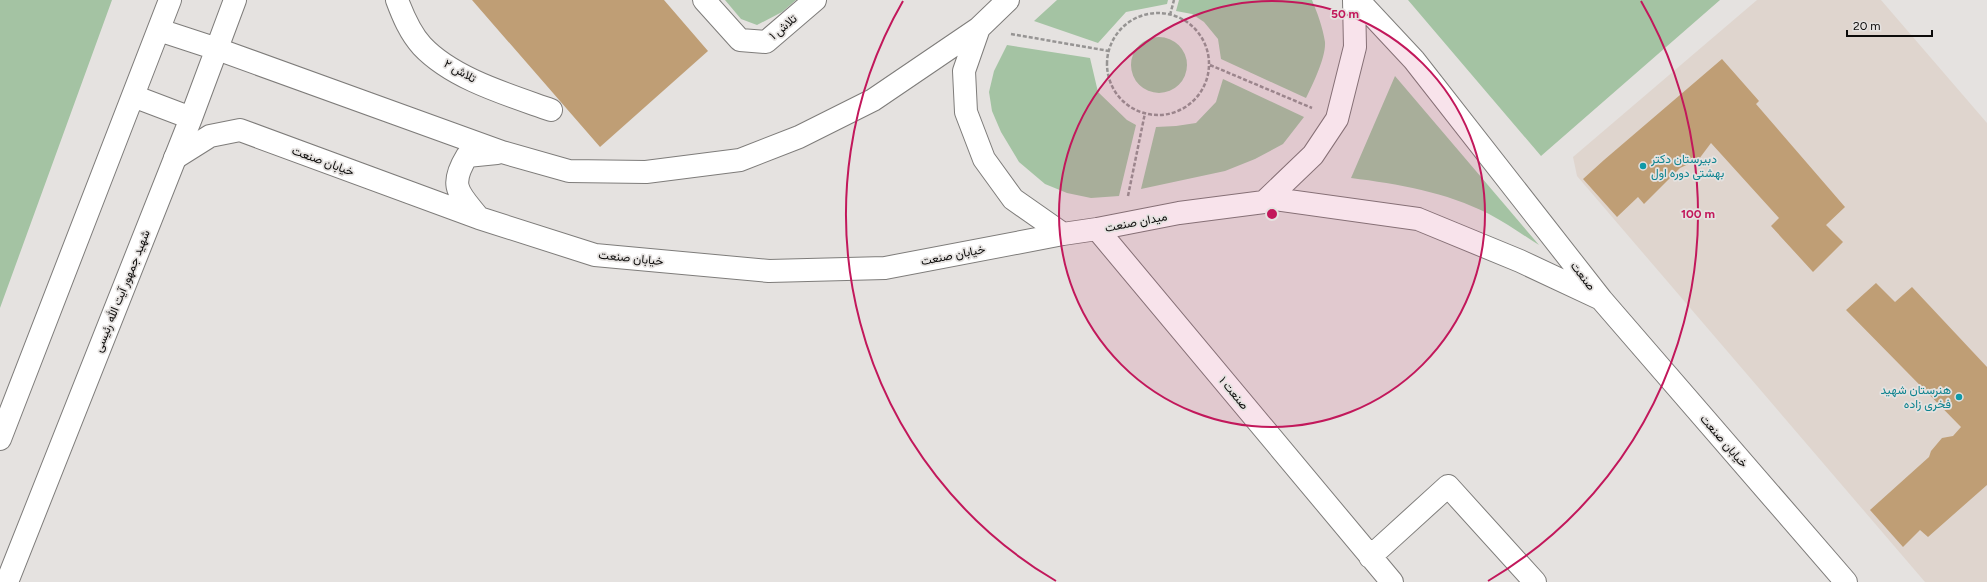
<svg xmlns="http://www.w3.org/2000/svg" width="1987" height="582" viewBox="0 0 1987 582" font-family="Figtree,Vazirmatn,sans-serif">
  <rect width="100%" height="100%" fill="#e5e2e0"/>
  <path fill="#dfd5ce" d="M1757,0H1881L1987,123V582H1925L1577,176L1573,157Z"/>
  <path fill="#a4c3a3" d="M0,0H112L0,308Z
    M725,0H796L782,12L757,25L741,19Z
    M1057,0H1168L1167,4L1126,12L1098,43L1034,21Z
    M1179,0H1312C1317,12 1323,28 1325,42C1326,57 1313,84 1306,98L1221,59L1218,39L1204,22L1192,14L1176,11Z
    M1408,0H1720L1541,156Z
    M1131 65a28 28 0 1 1 56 0a28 28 0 1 1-56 0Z
    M1007,45L1090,58L1098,92L1127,120L1136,125L1119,196L1091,198L1067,193L1045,184L1019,162L1001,132L992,111L989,92L994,71Z
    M1395,76L1539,245C1523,235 1506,223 1489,214C1446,192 1398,184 1351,178Z
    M1223,79L1304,117L1283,144L1255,159L1225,171L1141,189L1156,127L1176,126L1196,123L1216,102Z"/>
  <path fill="#bf9e75" d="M472,0H664L708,51L600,147Z
    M1722,59L1759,101L1756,104L1845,207L1826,225L1843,242L1813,272L1771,226L1779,218L1711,143L1699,159L1680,168L1644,204L1638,197L1617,217L1583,179L1604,160Z
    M1876,283L1895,302L1912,287L1987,367V485L1928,537L1920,530L1903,547L1870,510L1929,457L1931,451L1942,438L1953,436L1961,427L1846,310Z"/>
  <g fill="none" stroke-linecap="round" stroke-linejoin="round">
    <defs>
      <path id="minor" d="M397,0C403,16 410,33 422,46C453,79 509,95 551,110
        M704,0L740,40L766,42L815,0
        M1008,0L979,28L964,71L966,112L984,159L1013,199L1063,234L1097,229L1179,213L1264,202L1313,155L1337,119L1355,47L1354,0
        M217,49L502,152L569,171L646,172L740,160L799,137L873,100L979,28
        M175,158L210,136L240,130L479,218L595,255L769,271L885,268L1063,234
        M1268,198L1418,219L1520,261L1601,299L1414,60L1358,0
        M479,218C459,193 448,187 467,156L497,153
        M1097,229L1392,582
        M1601,299L1846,582
        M1370,557L1448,486L1535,582"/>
      <path id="major" d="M159,30L217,49
        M133,96L191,118
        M0,439L170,0
        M7,582L191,118L235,0"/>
    </defs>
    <use href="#minor" stroke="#7e7c7a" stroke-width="24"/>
    <use href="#major" stroke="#7e7c7a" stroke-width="24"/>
    <path stroke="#969493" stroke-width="2.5" stroke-dasharray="4 2" stroke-linecap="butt" d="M1107 64a51 51 0 1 1 102 0a51 51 0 1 1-102 0Z
      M1170,15L1174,0
      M1011,34L1109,51
      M1210,65L1312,108
      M1128,196L1145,113"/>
    <use href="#minor" stroke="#fff" stroke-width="22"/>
    <use href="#major" stroke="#fff" stroke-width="22"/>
  </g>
  <circle cx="1272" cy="214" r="213" fill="#c2185b" fill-opacity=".12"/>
  <g fill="none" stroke="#c2185b" stroke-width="2">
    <circle cx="1272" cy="214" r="213"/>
    <path d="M1056 581A426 426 0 0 1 903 1M1641 1A426 426 0 0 1 1488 581"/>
  </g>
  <g fill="#0f9aa8" stroke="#e5e2e0" stroke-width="1.5">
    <circle cx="1643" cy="166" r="4"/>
    <circle cx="1959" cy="397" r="4"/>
  </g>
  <g text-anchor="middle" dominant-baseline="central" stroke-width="3.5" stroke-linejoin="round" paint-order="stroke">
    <g font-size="12" fill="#0c0b0a" stroke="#e5e2e0">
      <text transform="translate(783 27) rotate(-40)">تلاش ۱</text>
      <text transform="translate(460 71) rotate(29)">تلاش ۲</text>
      <text transform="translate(323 161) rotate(20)">خیابان صنعت</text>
      <text transform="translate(1136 222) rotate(-11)">میدان صنعت</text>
      <text transform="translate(953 255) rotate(-11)">خیابان صنعت</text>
      <text transform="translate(631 258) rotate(6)">خیابان صنعت</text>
      <text transform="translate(1583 276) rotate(52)">صنعت</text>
      <text transform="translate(122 291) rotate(-68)">شهید جمهور آیت الله رئیسی</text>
      <text transform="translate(1234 393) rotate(50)">صنعت ۱</text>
      <text transform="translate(1724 441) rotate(49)">خیابان صنعت</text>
    </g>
    <g font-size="12" fill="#0d838f" stroke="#e5e2e0" text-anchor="start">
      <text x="1651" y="159">دبیرستان دکتر<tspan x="1651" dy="14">بهشتی دوره اول</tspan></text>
      <text x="1951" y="390" text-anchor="end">هنرستان شهید<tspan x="1951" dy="14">فخری زاده</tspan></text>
    </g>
  </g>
  <circle cx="1272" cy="214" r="6" fill="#c2185b" stroke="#e5e2e0" stroke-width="2"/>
  <g font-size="12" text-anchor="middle" font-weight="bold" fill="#c2185b" stroke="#e5e2e0" stroke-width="3.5" stroke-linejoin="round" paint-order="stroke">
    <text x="1345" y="18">50 m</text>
    <text x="1698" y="218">100 m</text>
  </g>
  <path d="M1847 30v6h85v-6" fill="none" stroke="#0c0b0a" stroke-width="2"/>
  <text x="1853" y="30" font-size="12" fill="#0c0b0a" stroke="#e5e2e0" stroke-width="3" paint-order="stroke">20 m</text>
</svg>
